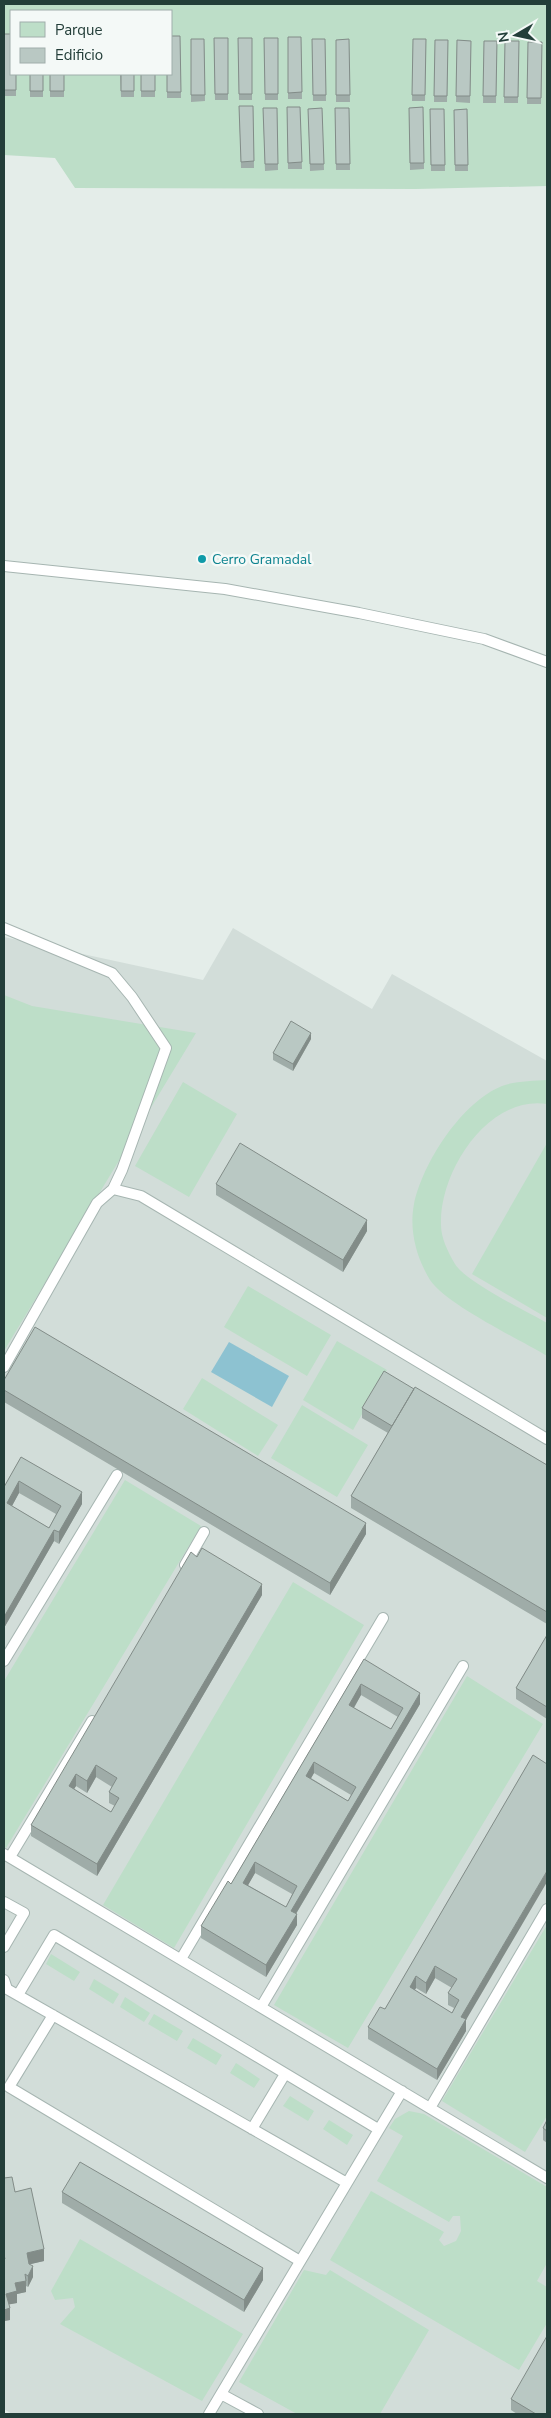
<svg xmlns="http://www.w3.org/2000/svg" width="551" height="2418" viewBox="0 0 551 2418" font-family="'Nunito Sans',sans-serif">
  <rect width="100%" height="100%" fill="#e4ede9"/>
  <path fill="#d2ddd9" d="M233,928L372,1009L392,974L547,1061V2414H12L4,2409V937L203,980Z"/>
  <path fill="#bddec8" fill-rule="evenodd" d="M4,4H547V186L416,189L75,188L55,158L4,155ZM11,11H171V74H11Z
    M4,995L32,1006L196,1033L4,1351Z
    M547,1080V1104C488,1095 439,1172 441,1225C441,1238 448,1252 455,1264C466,1282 526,1311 547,1323V1356C519,1339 447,1305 430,1280C416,1257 409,1230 414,1204C423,1162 462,1102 502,1086C515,1081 533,1081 547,1080Z
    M183,1082L237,1114L189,1197L135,1166Z
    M547,1143V1318L472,1274Z
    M248,1286L331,1335L307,1376L224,1327Z
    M337,1341L387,1370L353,1430L303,1400Z
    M202,1378L278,1425L258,1456L183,1409Z
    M302,1405L368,1445L337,1497L271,1458Z
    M125,1480L201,1526L6,1848L4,1847V1681Z
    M293,1582L364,1625L174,1948L103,1905Z
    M467,1676L543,1724L348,2048L274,2005Z
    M547,1925V2116L525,2152L442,2101Z
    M51,1954L80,1972L74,1981L46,1964Z
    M94,1979L119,1994L113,2004L89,1989Z
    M125,1997L150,2013L144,2022L120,2007Z
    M154,2014L183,2031L177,2041L148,2024Z
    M193,2038L222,2055L216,2065L187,2048Z
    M236,2063L260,2079L254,2088L230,2073Z
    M290,2096L314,2111L308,2121L283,2106Z
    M409,2111L424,2114L547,2187V2263L537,2281L547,2287V2323L519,2370L330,2260L371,2191L444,2232L439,2240L444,2246L456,2241L461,2231L460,2216H453L449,2222L377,2181L403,2136L389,2128L395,2119Z
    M329,2120L353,2135L347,2145L323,2129Z
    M80,2239L243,2334L202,2401L60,2324L75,2307L73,2298L55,2300L51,2291Z
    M304,2270L326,2275L330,2270L429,2330L380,2414H297L239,2382Z"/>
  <path fill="#8dc2d1" d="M229,1342L289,1376L272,1407L211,1372Z"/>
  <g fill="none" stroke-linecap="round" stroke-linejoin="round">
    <defs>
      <path id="service" d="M4,566L225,589L359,613L484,639L547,662
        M4,928L112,973L132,997L166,1048L122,1170L113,1189L97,1203L4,1367
        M113,1189L141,1196L547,1439
        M185,1565L204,1532
        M4,1661L117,1475
        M4,1854L547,2178
        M10,1857L92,1721
        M4,1902L24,1913L4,1947
        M181,1959L383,1618
        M4,1980L7,1989L347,2183
        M18,1995L54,1935L378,2129
        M261,2007L463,1666
        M53,2015L9,2087L300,2261
        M430,2108L547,1909
        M252,2129L285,2074
        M221,2394L258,2414
        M209,2414L402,2091"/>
    </defs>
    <use href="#service" stroke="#a6b5b1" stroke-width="12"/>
    <use href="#service" stroke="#fff" stroke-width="10"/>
  </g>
  <path fill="#9faca8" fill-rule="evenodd" d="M4,34L16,74V96H4Z
    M180,36L181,98H167V74Z
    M288,37H301L302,99H288Z
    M214,38H228V100H215Z
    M238,38H252V100H239Z
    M264,38H278V100H265Z
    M191,39H204L205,101L191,102Z
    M312,39H325L326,101H313Z
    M349,39L350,102H336V40Z
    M413,39H426L425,101H412Z
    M435,40H448L447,102H434Z
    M457,40L471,41L470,103L456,102Z
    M484,41H497L496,103H483Z
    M505,41H519L518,103H504Z
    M528,42H542L541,104H527Z
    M30,74H43V97H30Z
    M50,74H64V97H50Z
    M120,74H134V97H121Z
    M141,74H155V97H141Z
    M239,106H253L254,168H241Z
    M287,107H300L302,169H288Z
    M423,107L424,169L410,170L409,108Z
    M263,108H277L278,170L265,171Z
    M322,108L324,170L310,171L308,109Z
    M335,108H349L350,170H336Z
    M430,109H444L445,171H431Z
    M467,109L468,171H455L454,110Z
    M311,1039L293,1071L273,1060V1053Z
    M216,1184L367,1231L343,1272L216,1195Z
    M4,1380L366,1534L330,1595L4,1402Z
    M414,1389L547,1465V1624L351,1508V1496L388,1433L362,1418V1408Z
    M21,1457L82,1504L59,1544L54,1541L4,1628V1487ZM19,1493L56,1514L49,1528L12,1506Z
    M197,1557L262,1595L97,1876L31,1836V1825ZM96,1777L112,1787L109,1792V1803L115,1806L111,1812L74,1789L76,1786L87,1793Z
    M547,1635V1719L516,1699V1688Z
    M364,1659L420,1704L296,1914L297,1925L266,1977L201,1938V1926L231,1884ZM361,1695L398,1717L391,1729L354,1708ZM314,1773L351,1795L348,1801L311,1778ZM255,1873L292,1894L286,1907L248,1885Z
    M533,1755L466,2020V2031L437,2080L368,2039V2027L385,2009ZM435,1978L452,1988L448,1993V2005L454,2008L452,2013L414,1990L416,1988L426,1994Z
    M547,2120V2143L543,2140V2128Z
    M4,2178L15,2192L44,2261L30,2264L33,2277L28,2287L26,2286V2292L17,2294V2303L9,2304L10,2320L4,2321Z
    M62,2192L263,2280L244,2312L62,2203Z
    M511,2399L547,2414H517L511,2410Z"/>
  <path fill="#828c88" d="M311,1033V1039L293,1071V1064Z
    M367,1220V1231L343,1272V1260Z
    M19,1481V1493L7,1515V1503Z
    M82,1492V1504L59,1544V1532Z
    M366,1523V1534L330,1595V1583Z
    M54,1530V1541L4,1628V1617Z
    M262,1584V1595L97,1876V1864Z
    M361,1684V1695L349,1716V1705Z
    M420,1693V1704L291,1922V1911Z
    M314,1762V1773L306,1787V1776Z
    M96,1765V1777L87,1793V1781Z
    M76,1774V1786L69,1797V1786Z
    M255,1862V1873L243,1894V1883Z
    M547,1871V1882L466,2020V2031L437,2080V2069L461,2017Z
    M297,1914V1925L266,1977V1965Z
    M435,1966V1978L426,1994V1983Z
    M416,1976V1988L410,1999V1987Z
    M44,2249V2261L27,2265V2253Z
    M33,2266V2277L28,2287V2276Z
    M263,2268V2280L244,2312V2300Z
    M26,2281V2292L17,2294V2303L6,2305V2294L15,2283Z
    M10,2308V2320L4,2321V2310Z"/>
  <path fill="#b9c8c3" stroke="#828c88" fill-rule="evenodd" d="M4,34H11V74H16V90H4Z
    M171,36H180L181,92H167V74H171Z
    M288,37H301L302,92L288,93Z
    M214,38H228V94H215Z
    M238,38H252V94H239Z
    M264,38H278V94H265Z
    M191,39H204L205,95H191Z
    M312,39H325L326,95H313Z
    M349,39L350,95H336V40Z
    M413,39H426L425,95H412Z
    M435,40H448L447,96H434Z
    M457,40L471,41L470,96H456Z
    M484,41H497L496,96H483Z
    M505,41H519L518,97H504Z
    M528,42H542L541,98H527Z
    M30,74H43V91H30Z
    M50,74H64V91H50Z
    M121,74H134V91H121Z
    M141,74H155V91H141Z
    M239,106H253L254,161L241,162Z
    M287,107H300L302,162L288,163Z
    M423,107L424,163H410L409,108Z
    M263,108H277L278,164H265Z
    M322,108L324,164H310L308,109Z
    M335,108H349L350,164H336Z
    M430,109H444L445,165H431Z
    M467,109L468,165H455L454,110Z
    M291,1021L311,1033L293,1064L273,1053Z
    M240,1143L367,1220L343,1260L216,1184Z
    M35,1327L366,1523L330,1583L4,1390V1380Z
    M384,1371L414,1389L392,1426L362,1408Z
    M415,1387L547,1465V1612L351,1496Z
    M21,1457L82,1492L59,1532L54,1530L4,1617V1487ZM19,1481L61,1506L49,1528L7,1503Z
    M202,1548L262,1584L97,1864L31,1825L191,1552L197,1557ZM96,1765L117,1778L109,1792L119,1798L111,1812L69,1786L76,1774L87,1781Z
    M547,1635V1707L516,1688Z
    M364,1659L420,1693L291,1911L297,1914L266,1965L201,1926L228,1881L231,1884ZM361,1684L403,1708L391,1729L349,1705ZM314,1762L356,1787L348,1801L306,1776ZM255,1862L297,1886L286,1907L243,1883Z
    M533,1755L547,1764V1871L461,2017L466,2019L437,2069L368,2027L380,2007L385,2009ZM435,1966L457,1979L448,1993L459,2000L452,2013L410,1987L416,1976L426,1983Z
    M547,2120V2131L543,2128Z
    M80,2162L263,2268L244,2300L62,2192Z
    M12,2177L15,2192L31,2188L44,2249L27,2253L29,2264L33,2266L28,2276L25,2274L26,2281L15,2283L17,2291L6,2294L10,2308L4,2310V2260L5,2259L4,2255V2178Z
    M547,2336V2414H536L511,2399Z"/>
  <circle fill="#0f9aa8" stroke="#f4f9f7" stroke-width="2" cx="202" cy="559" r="5"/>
  <g text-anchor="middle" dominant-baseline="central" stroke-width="5" stroke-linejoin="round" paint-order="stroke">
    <g font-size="14" fill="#0d838f" stroke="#f4f9f7" text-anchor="start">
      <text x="212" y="559">Cerro Gramadal</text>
    </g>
  </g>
  <rect width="551" height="2418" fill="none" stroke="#233e39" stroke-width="10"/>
  <rect x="10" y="10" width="162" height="65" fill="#f4f9f7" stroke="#a0aeab"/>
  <rect x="20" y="22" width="25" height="15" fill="#bddec8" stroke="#a0aeab"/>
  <text x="55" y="35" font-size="15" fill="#233e39">Parque</text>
  <rect x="20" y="48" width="25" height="15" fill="#b9c8c3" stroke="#a0aeab"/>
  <text x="55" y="60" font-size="15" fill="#233e39">Edificio</text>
  <g transform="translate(516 35) rotate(261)" stroke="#f4f9f7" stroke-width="4" paint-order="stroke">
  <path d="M0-4L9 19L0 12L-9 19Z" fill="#233e39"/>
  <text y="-8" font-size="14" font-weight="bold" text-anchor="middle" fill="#233e39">N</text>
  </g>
</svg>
